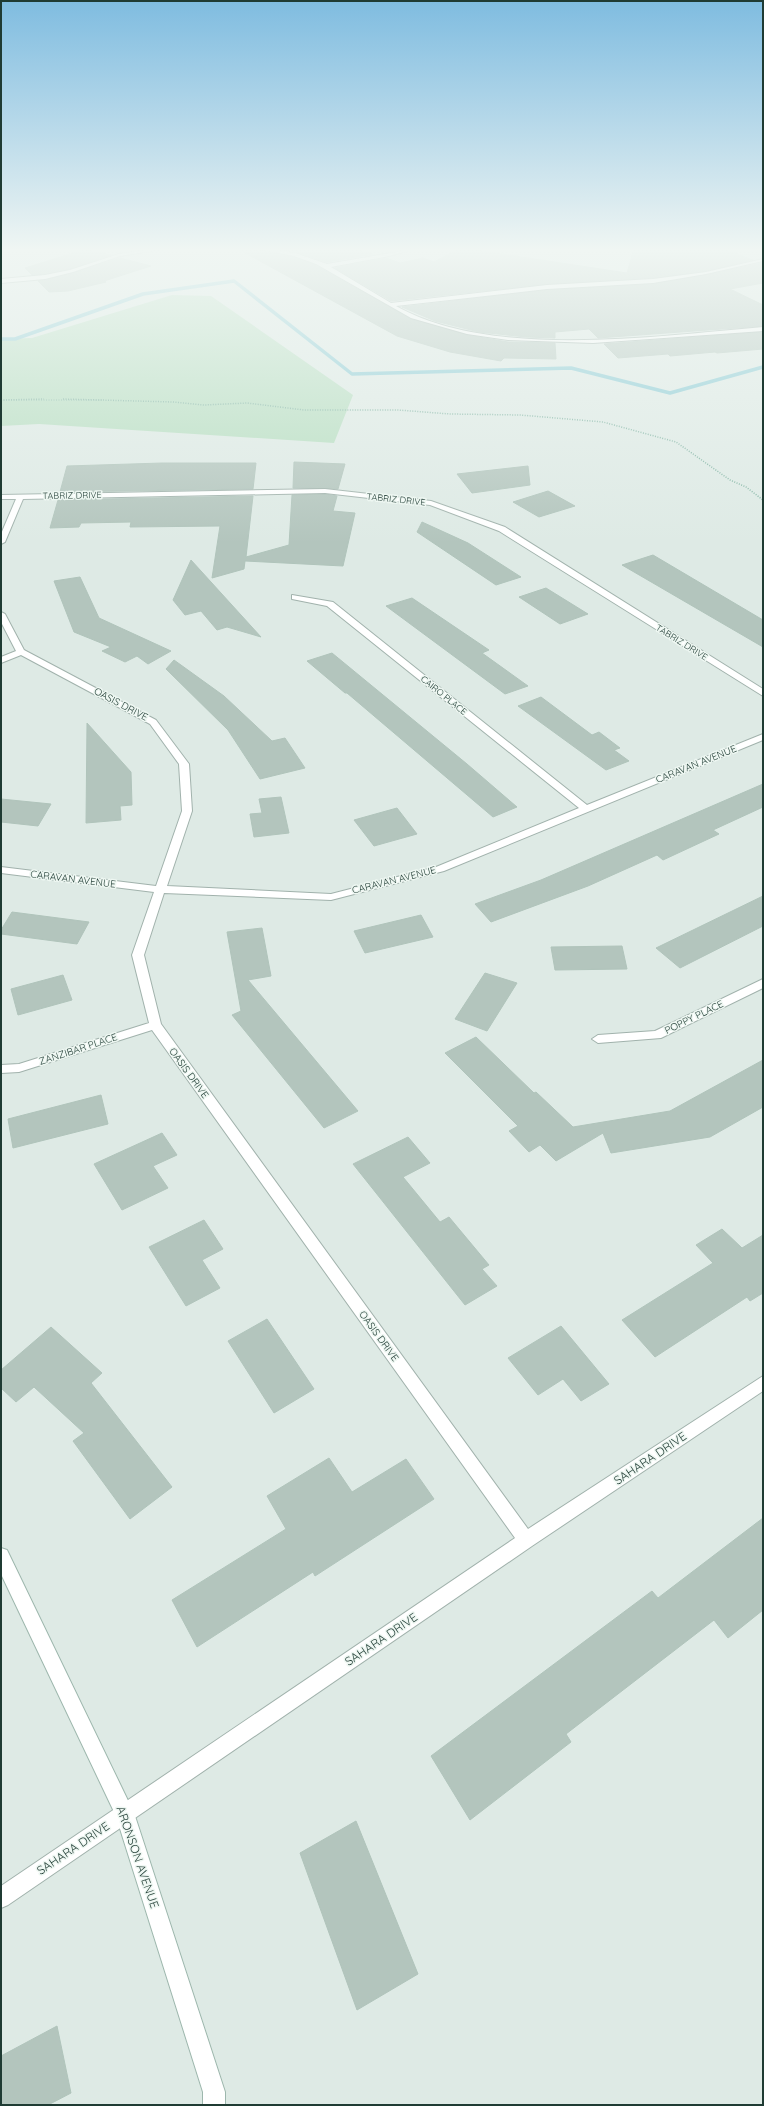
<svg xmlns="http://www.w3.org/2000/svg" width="764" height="2106" viewBox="0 0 764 2106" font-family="Quicksand,sans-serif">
  <rect width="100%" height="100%" fill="#deeae5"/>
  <path fill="#b5ddbf" d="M172,295L211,296L353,395L334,443L39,424L1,426V339L32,338Z"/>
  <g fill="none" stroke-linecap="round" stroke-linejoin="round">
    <path stroke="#82c8d3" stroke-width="3.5" d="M1,339H15L143,294L234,281L352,374L571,368L670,393L763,367"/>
  </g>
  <path fill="#b3c5bd" stroke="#b0c4bb" d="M86,249L111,255L70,269L45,274L32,275L25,268Z
    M238,249H259L260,250L294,257L315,265L411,319L467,335L508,342L555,343L556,359L504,358L501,361L450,352L397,336Z
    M276,249H354L373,254L327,262L295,252Z
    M458,249H469L627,273L634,249H724L753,260L706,271L653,278L547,284L391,301L335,268L386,258L400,263L423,258L434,262Z
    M120,258L151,266L104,281L106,282L68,291L49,292L38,281L73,273Z
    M762,263L763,283L730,289L763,305V326L598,338L589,329L555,332V338L526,337L479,332L435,321L402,307L547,290L653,284L706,275Z
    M763,332V349L717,353L715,352L670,356L668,354L618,358L604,344Z
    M294,462L345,464L338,489L293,488Z
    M162,463H256L253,489L60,492L67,466Z
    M528,466L530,485L472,493L457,474Z
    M548,491L575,506L539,517L513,502Z
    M325,494L337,496L333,511L355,513L343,566L245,561L244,569L212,578L220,526L130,527L131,522L81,523L79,527L50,528L58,500L253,496L246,557L289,545L292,495Z
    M422,522L468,543L521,577L496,585L417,532Z
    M653,555L763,620V647L622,565Z
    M191,560L261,637L227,627L217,630L201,611L185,615L173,600Z
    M80,577L99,618L171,651L148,664L137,656L125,662L102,651L111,647L74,632L54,581Z
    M546,588L588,614L560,624L519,597Z
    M412,598L489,650L482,653L528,686L505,694L386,606Z
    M332,653L467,764L517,807L493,817L347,693H345L307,661Z
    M174,660L224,696L272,741L285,738L305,768L260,779L228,730L166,669Z
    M541,697L592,735L599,732L620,748L614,750L629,761L606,770L518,706Z
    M87,723L131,772L132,805L120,806L121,820L86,823Z
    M763,784V807L713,830L719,834L663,860L657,855L588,886L491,922L475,904L541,880Z
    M281,797L289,833L254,837L250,814L262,813L259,799Z
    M1,799L51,804L38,826L1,822Z
    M397,808L417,834L374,846L354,820Z
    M763,896V926L680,968L656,948Z
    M12,912L89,922L77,944L1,934V930Z
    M421,915L433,937L365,953L354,931Z
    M262,928L271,976L248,980L358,1111L324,1128L232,1015L241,1011L227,932Z
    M622,946L627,969L555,970L551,947Z
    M485,973L517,983L487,1031L455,1019Z
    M63,975L72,1000L18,1015L11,989Z
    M476,1037L534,1093L536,1092L573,1127L670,1111L763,1060V1107L710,1137L611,1153L603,1133L556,1161L540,1145L529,1152L509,1131L518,1126L445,1053Z
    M101,1095L108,1124L13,1148L8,1119Z
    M162,1133L177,1155L153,1166L168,1188L122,1210L94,1164Z
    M408,1137L430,1163L403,1177L440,1222L449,1217L489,1265L482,1269L497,1286L465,1305L353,1164Z
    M204,1220L223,1249L202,1260L220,1288L186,1306L149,1247Z
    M722,1229L742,1248L763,1235V1293L750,1301L747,1297L655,1357L622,1320L713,1263L696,1245Z
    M267,1319L314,1389L274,1413L228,1341Z
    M561,1326L609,1384L581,1401L563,1379L538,1395L508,1358Z
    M51,1327L102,1373L91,1383L172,1487L130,1519L73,1441L84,1433L34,1387L16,1402L1,1388V1370Z
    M329,1458L352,1492L406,1459L434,1499L315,1576L313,1572L197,1647L172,1600L286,1529L267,1496Z
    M763,1518V1610L728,1638L714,1620L566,1734L571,1742L470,1820L431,1756L652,1591L658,1598Z
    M356,1821L418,1974L357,2010L300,1853Z
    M57,2026L71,2093L48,2105H1V2056Z"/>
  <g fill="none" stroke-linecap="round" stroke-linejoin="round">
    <defs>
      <path id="street" d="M155,249H164L120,256L73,272L45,279L1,283V279L45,275L70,270L119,254Z
        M260,249H269L295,253L327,264L414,249L389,256L331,267L391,303L547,285L653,279L706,272L763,259V261L706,274L653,283L547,289L396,306C492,360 656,336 763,327V331L593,343L508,340L467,334L411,318L316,264L294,256Z
        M325,489L431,501L505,527L763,689V696L499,531L430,505L325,493L23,499L5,542L1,544V534L16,499H1V495Z
        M292,595L333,602L587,805L763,734V740L444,871L331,900L164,893L144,955L161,1024L528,1529L763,1376V1391L532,1546L8,1905L1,1908V1886L515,1538L152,1030L19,1072L1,1073V1065L19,1064L149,1023L132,955L154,892L1,873V867L156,886L182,811L179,764L150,724L21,655L1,663V657L16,651L1,622V612L5,614L24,650L156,720L189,764L192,811L167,886L331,894L436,867L579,808L327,606L292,599Z
        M763,979V988L661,1038L598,1043L592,1039L598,1035L655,1031Z"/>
      <path id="secondary" d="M1,1548L7,1550L134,1813L225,2092V2105H203V2092L116,1816L1,1574Z"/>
    </defs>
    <use href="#street" stroke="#a1b2ac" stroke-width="2"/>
    <use href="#secondary" stroke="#9db7ad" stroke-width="2"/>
    <path stroke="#7cb09f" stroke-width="1" stroke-dasharray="1 1.5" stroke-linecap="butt" d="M1,400H102"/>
    <path stroke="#7cb09f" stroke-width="1.5" stroke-dasharray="1 1.5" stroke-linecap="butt" d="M63,399L173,402L204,405L247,403L304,410H398L450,414L520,415L603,422L676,442L730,480L746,487L763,500
      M1,400L44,399"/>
    <use href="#street" fill="#fff" fill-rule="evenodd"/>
    <use href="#secondary" fill="#fff" fill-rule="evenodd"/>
  </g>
  <linearGradient id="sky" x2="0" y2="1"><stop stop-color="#7fbce0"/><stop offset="0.46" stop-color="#f0f6f3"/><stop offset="1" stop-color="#f0f6f3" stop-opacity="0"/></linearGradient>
  <rect width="764" height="543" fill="url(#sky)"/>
  <g text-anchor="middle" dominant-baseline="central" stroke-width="3" stroke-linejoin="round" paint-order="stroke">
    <g font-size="9" fill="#1f3b33" stroke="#eef7f2">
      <text transform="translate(72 495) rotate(-1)">TABRIZ DRIVE</text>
      <text transform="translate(396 499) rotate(6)">TABRIZ DRIVE</text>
      <text transform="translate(682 642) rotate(32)">TABRIZ DRIVE</text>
      <text transform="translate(444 695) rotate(39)">CAIRO PLACE</text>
    </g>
    <g font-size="10" fill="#1f3b33" stroke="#eef7f2">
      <text transform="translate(121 704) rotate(28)">OASIS DRIVE</text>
      <text transform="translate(696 764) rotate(-22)">CARAVAN AVENUE</text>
      <text transform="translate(73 879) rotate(7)">CARAVAN AVENUE</text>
      <text transform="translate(394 880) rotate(-14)">CARAVAN AVENUE</text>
      <text transform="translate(694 1017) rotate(-26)">POPPY PLACE</text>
      <text transform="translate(78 1049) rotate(-18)">ZANZIBAR PLACE</text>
      <text transform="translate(189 1073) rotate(54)">OASIS DRIVE</text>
      <text transform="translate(379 1336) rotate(54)">OASIS DRIVE</text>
    </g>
    <g font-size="12" fill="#1f3b33" stroke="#eef7f2">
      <text transform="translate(650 1458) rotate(-34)">SAHARA DRIVE</text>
      <text transform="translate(381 1639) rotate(-34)">SAHARA DRIVE</text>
      <text transform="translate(73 1848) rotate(-34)">SAHARA DRIVE</text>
      <text transform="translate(138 1857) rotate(71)">ARONSON AVENUE</text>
    </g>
  </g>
  <rect width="764" height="2106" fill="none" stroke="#1f3b33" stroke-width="4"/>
</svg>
